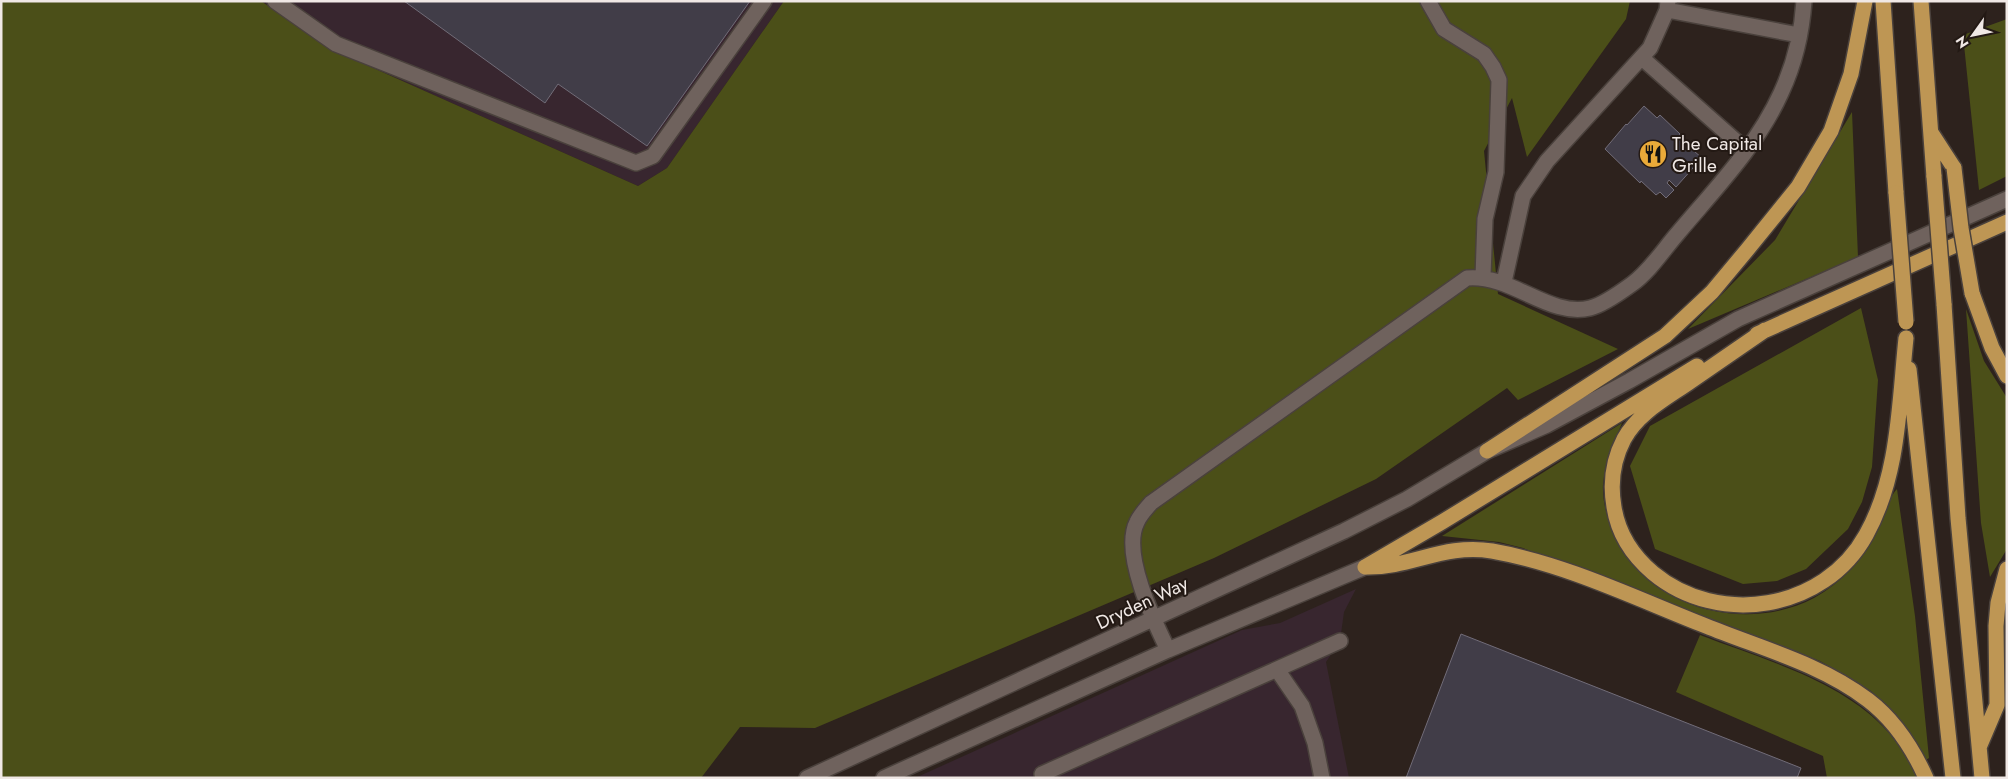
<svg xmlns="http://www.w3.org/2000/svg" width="2008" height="779" viewBox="0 0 2008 779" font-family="Jost,sans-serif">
  <rect width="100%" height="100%" fill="#2d221d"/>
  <path fill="#38262f" d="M261,1H784L667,168L638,186L333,50Z
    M1356,589L1344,612L1340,641L1326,662L1349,778H915L1242,630L1280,623Z"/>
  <path fill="#4b4f18" d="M1,1H261L333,50L638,186L667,168L784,1H1630L1626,19L1527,157L1512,98L1484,151L1498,294L1618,349L1518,400L1507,388L1376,479L1214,558L815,728L740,727L701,778H1Z
    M2007,19V176L1979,190L1963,35Z
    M1852,112L1858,257L1688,329L1775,240Z
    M1861,308L1878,380L1872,467L1862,502L1848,529L1806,569L1777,581L1743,584L1655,549L1630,466L1650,426Z
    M1966,309L1984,361L2007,398V549L1990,577L1981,523Z
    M1622,423C1614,443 1605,463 1603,484C1602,504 1609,525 1618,543C1654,610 1747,633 1814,598C1841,583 1865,558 1878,530C1884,518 1888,498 1897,489L1915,616L1929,758L1926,760L1899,720L1871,691L1820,661L1523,548L1499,542L1442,536Z
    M1700,635C1762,659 1844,681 1889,733C1901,746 1909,763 1919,778H1827L1823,756L1676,692Z"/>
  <path fill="#413d48" stroke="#716c78" d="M404,1H750L647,146L558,84L545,103Z
    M1644,106L1657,118L1660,115L1680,134L1678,137L1702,158L1676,187L1669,180L1667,183L1674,190L1666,198L1660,192L1656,195L1641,181L1640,183L1605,149L1626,124L1627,125Z
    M1461,634L1801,768L1797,778H1406Z"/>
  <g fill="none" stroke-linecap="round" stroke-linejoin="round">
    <defs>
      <path id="minor" d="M275,1L336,44L636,163L653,156L764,1
        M1428,1L1444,29L1484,54L1493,67L1499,80L1496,172L1485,219L1483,277
        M1667,10L1799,35
        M1642,58L1746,150
        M1504,282L1523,196L1547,161L1650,48L1667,10L1668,1
        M1168,650C1154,621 1121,553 1137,522C1140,515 1146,509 1151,503L1467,278C1512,274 1549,318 1590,308C1603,305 1621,292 1632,284C1650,271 1664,249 1678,233C1715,189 1757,146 1781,93C1794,65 1802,32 1804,1
        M1278,671L1302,706L1315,743L1322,778
        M807,778L1344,531L1407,499L1487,451L1547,425L1629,381L1738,319L2007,199
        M884,778L1168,650L1365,567
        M1044,778L1042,774L1340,641"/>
      <path id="highway" d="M1883,1L1896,193
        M1921,1L1934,177
        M1932,134L1954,168
        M1972,293L1992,348L2007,376
        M1944,304L1958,518L1982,778
        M1765,330C1740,347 1716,364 1691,381C1667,398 1639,412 1624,439C1613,460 1610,484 1614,507C1618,533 1633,556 1653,573C1718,627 1824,611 1866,535C1899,476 1899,405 1906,338
        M1757,334L2007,222
        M1909,369L1953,778
        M1487,451L1665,336L1712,292L1747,250L1798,187L1831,131L1851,74L1865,1
        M1365,567L1442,522L1697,366
        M1366,567C1411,568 1444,543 1492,551C1566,564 1637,599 1706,626C1760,648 1821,664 1868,700C1893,719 1913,749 1926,778
        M1980,745L1997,705L1996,626L1998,603L2007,569"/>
    </defs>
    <use href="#minor" stroke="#4a413c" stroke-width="18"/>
    <use href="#highway" stroke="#4a413c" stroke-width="18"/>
    <use href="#minor" stroke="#6f625d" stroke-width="15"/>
    <use href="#highway" stroke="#be9654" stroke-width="15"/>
    <defs>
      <path id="highway-bridge" d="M1954,168L1961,228L1972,293
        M1934,177L1944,304
        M1896,193L1906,322"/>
    </defs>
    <use href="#highway-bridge" stroke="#4a413c" stroke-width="18" stroke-linecap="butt"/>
    <use href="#highway-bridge" stroke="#be9654" stroke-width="15"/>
  </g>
  <defs>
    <symbol id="restaurant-disc" viewBox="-11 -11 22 22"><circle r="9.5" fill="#eaaa39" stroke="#231914"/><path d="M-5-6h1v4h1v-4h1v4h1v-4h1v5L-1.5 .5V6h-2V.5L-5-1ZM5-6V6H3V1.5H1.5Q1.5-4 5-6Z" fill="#111"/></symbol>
  </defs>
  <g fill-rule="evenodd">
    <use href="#restaurant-disc" x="1637" y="138" width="32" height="32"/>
  </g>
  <g text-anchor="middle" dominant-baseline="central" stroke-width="4" stroke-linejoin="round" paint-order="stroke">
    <g font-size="19" fill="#f0e8e5" stroke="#231914" text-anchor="start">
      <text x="1672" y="143">The Capital<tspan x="1672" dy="22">Grille</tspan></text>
    </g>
    <g font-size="19" fill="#f0e8e5" stroke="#231914">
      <text transform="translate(1142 603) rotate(-25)">Dryden Way</text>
    </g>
  </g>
  <rect width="2008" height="779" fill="none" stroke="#f0e8e5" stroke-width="5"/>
  <g transform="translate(1973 35) rotate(237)" stroke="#231914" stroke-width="4" paint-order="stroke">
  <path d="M0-4L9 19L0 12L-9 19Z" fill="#f0e8e5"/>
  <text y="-8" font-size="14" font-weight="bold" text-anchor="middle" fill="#f0e8e5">N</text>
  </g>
</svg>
